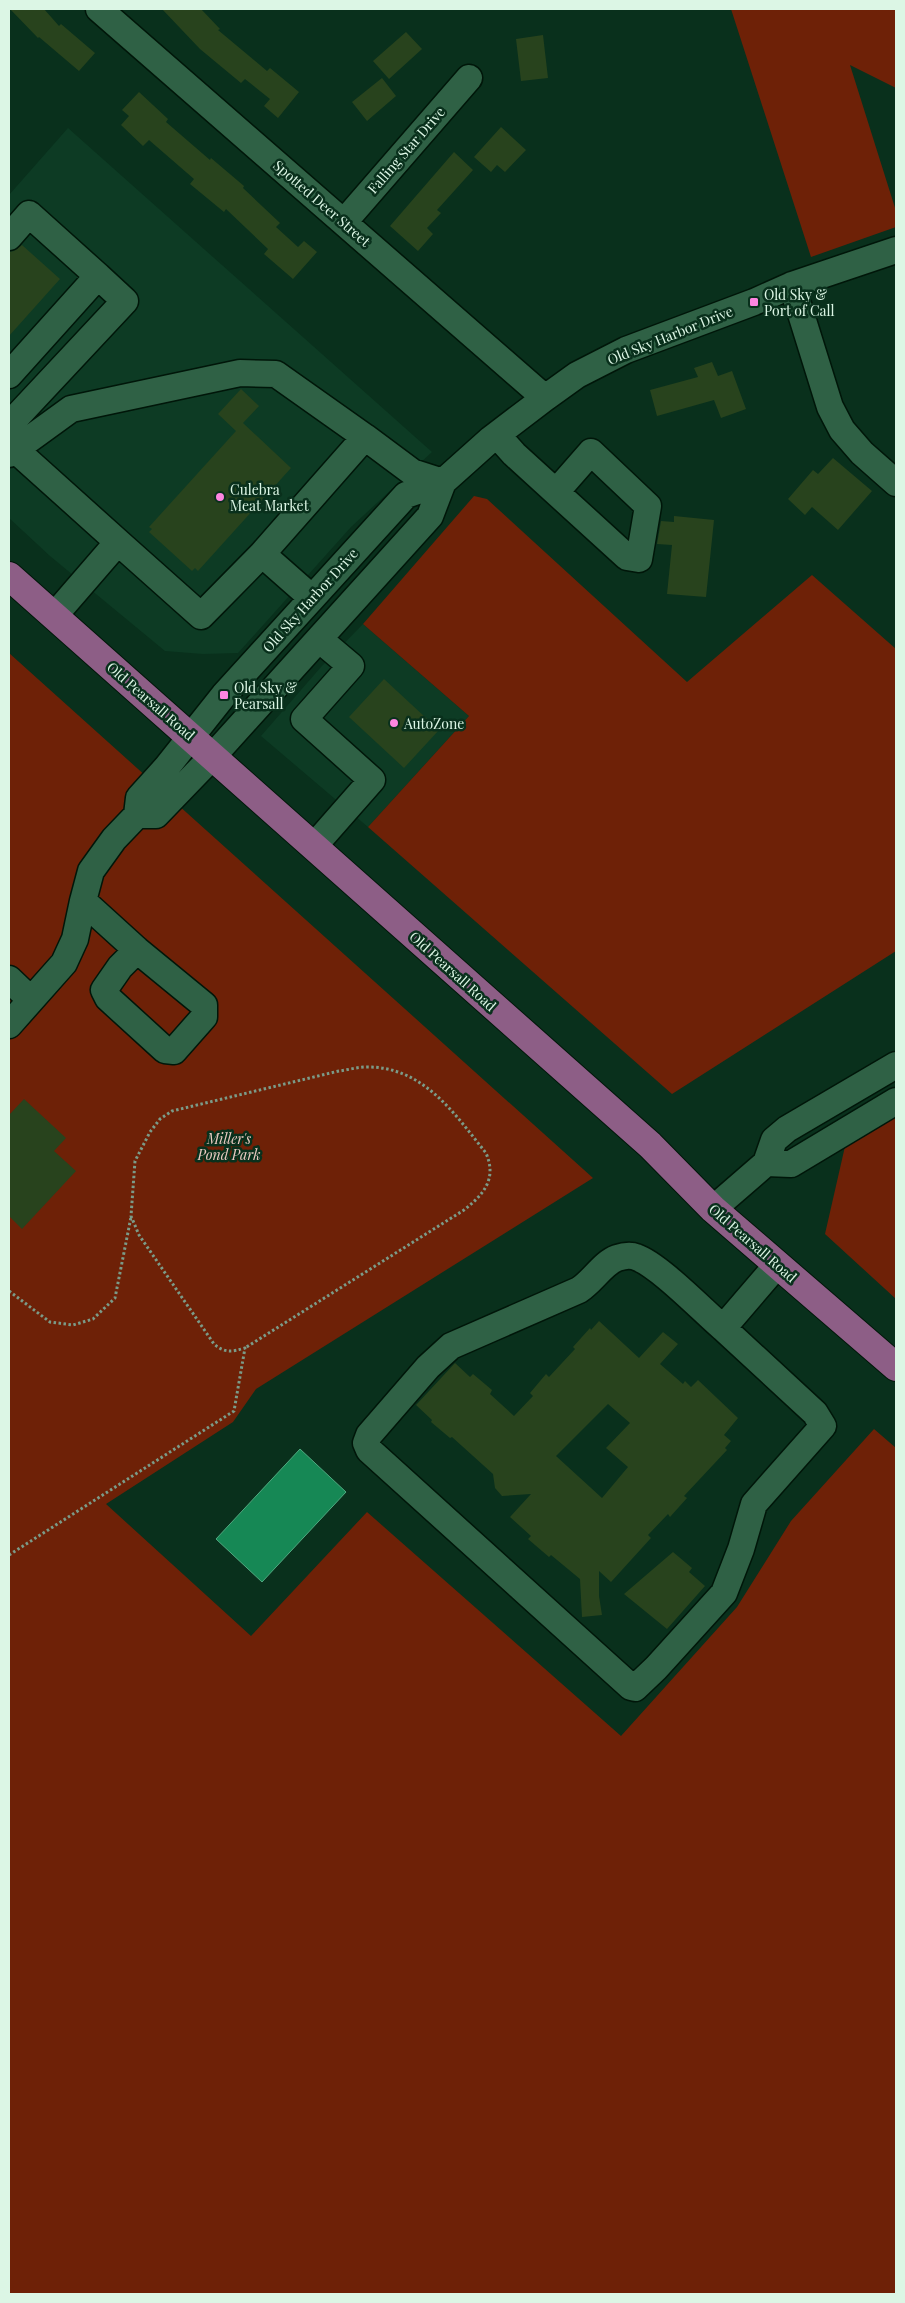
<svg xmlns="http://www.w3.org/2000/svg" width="905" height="2303" viewBox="0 0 905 2303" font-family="'Playfair Display',serif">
  <rect width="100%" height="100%" fill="#09301c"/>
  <path fill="#0d3b24" d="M68,128L432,452L351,527L238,653L203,654L165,651L50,556L9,518V195Z
    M363,624L469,716L368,827L261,736L321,667Z"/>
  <path fill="#6e2107" d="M731,9H896V88L850,65L896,211V227L811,257Z
    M474,496L487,499L687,682L812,575L896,649V951L672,1094L368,827L469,716L363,624Z
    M9,653L593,1178L256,1389L233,1422L106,1504L251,1636L367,1512L621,1736L737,1607L791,1521L874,1429L896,1448V2294H9Z
    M896,1113V1299L825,1234L846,1142Z"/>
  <path fill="#168855" stroke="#51a980" d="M300,1449L346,1492L262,1582L216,1539Z"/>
  <path fill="#28431d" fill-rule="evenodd" d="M10,9H44L59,26L61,24L95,53L79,71L39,37L38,38Z
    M162,9H201L220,29L218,30L267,71L270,68L299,92L278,118L264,106L270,99L245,79L241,83L200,49Z
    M406,32L422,49L389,79L373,61Z
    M543,35L548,78L521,81L516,39Z
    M382,78L396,96L367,121L352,102Z
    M139,92L168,119L166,122L210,160L211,158L244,186L243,188L280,223L276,227L298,247L304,241L317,252L293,279L264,254L268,249L226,209L224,212L190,184L194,179L149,140L143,146L121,125L129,116L122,110Z
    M501,127L526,150L505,172L497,165L491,172L474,157Z
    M454,152L473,170L437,210L441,213L427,228L433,234L418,251L390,226Z
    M22,245L60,279L9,336V252L14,251Z
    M712,362L718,376L732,371L746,409L721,418L714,400L657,416L650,390L698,377L694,368Z
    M241,389L259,406L243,423L291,468L198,571L195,568L192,571L149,532L152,529L149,527L236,431L218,414Z
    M833,458L872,491L838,530L812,507L805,515L788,499L813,470L818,474Z
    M674,516L714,520L706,597L667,594L672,545L657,544L661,521L674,522Z
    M384,679L439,730L404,768L349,717Z
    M24,1099L66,1138L54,1151L76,1171L22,1229L9,1216V1115Z
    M599,1321L639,1358L663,1332L678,1344L660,1364L683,1384L685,1381L691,1387L698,1380L738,1418L724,1435L731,1441L725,1448L727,1450L684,1496L687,1498L670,1517L668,1514L648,1535L651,1538L611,1582L599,1571V1596L602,1615L582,1617L580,1579L551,1555L549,1557L528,1539L531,1536L510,1517L531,1494L502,1496L495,1488L493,1474L452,1437L450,1438L431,1422L432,1420L416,1405L455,1363L470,1377L473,1374L492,1390L490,1394L514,1416L533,1396L530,1393L546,1374L549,1377L575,1349L573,1347L590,1328L591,1330ZM608,1404L630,1423L606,1448L628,1467L602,1498L556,1456Z
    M673,1552L692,1568L689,1572L705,1586L667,1629L624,1594Z"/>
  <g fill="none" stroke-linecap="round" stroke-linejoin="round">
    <defs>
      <path id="minor" d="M99,9L545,398
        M344,222L469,78
        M9,237L29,214L98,276L9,375
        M792,285L830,407L842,430L862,453L896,483
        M9,425L125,301L98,276
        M497,435L514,454L627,557L639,559L648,506L591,452L556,492
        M9,444L118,542
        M9,454L71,409L240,373L276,374L365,437
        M262,554L312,598
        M54,616L118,542L201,616L262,554L365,437L412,472L443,482
        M137,815H156L213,756L430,516L443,482
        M314,846L372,780L304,719L351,666L319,639
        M137,950L120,967L104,990L108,998L165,1050L174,1051L204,1017V1005L137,950L83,901L91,871L114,839L137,815L139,798L166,768L224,695L406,495L443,482L491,439L545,398L577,375L626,350L754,302L792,285L896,250
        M9,979L31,1000
        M9,1025L64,963L75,939L83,901
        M766,1163L791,1164L896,1101
        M713,1209L766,1163L774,1140L787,1129L896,1065
        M723,1328L815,1413L823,1426L754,1504L741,1549L724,1593L656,1668L635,1688L631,1687L369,1450L366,1443L369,1435L428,1367L451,1346L579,1290C593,1281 603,1263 617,1258C623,1256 631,1255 636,1257C659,1265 703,1311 723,1328L777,1265"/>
      <path id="major" d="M9,576L650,1145L713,1209L896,1367"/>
    </defs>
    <use href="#minor" stroke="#001609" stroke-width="29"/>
    <use href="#major" stroke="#001609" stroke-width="30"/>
    <path stroke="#7b9b88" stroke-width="3" stroke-dasharray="2.5 2.5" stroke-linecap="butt" d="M9,1291L50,1322L73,1325L93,1319L115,1298L131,1217
      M9,1555L234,1411L245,1348C232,1352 224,1353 214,1344L139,1235L131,1216L135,1161L150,1132L160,1119L172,1111L339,1071C348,1070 357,1067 366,1067C423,1066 454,1113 486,1153C497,1179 484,1194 464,1210L245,1348"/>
    <use href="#minor" stroke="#2f6145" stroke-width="26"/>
    <use href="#major" stroke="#8d5e86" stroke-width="28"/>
  </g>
  <g fill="#fe86e1" stroke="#09301c" stroke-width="2">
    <rect x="749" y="297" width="10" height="10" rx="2.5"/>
    <circle cx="220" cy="497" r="5"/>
    <rect x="219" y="690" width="10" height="10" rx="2.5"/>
    <circle cx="394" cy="723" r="5"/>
  </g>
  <g text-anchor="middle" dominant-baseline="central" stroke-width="5" stroke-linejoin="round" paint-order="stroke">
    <g font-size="14" fill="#dcf6e5" stroke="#09301c">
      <text transform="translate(406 150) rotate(-49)">Falling Star Drive</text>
      <text transform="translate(322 203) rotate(41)">Spotted Deer Street</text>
      <text transform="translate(670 335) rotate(-22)">Old Sky Harbor Drive</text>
      <text transform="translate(310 600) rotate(-48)">Old Sky Harbor Drive</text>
      <text transform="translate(151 701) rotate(41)">Old Pearsall Road</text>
      <text transform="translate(453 971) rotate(42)">Old Pearsall Road</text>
      <text transform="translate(753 1243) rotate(41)">Old Pearsall Road</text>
    </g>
    <g font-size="14" fill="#dcf6e5" stroke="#09301c" text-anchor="start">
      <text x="764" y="294">Old Sky &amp;<tspan x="764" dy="16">Port of Call</tspan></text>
      <text x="230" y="489">Culebra<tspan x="230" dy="16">Meat Market</tspan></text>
      <text x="234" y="687">Old Sky &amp;<tspan x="234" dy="16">Pearsall</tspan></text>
      <text x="404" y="723">AutoZone</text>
    </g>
    <g font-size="14" font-style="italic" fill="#eacbc2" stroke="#09301c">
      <text x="229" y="1138">Miller's<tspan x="229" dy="16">Pond Park</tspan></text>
    </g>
  </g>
  <rect width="905" height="2303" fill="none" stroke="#dcf6e5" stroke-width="20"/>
</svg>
